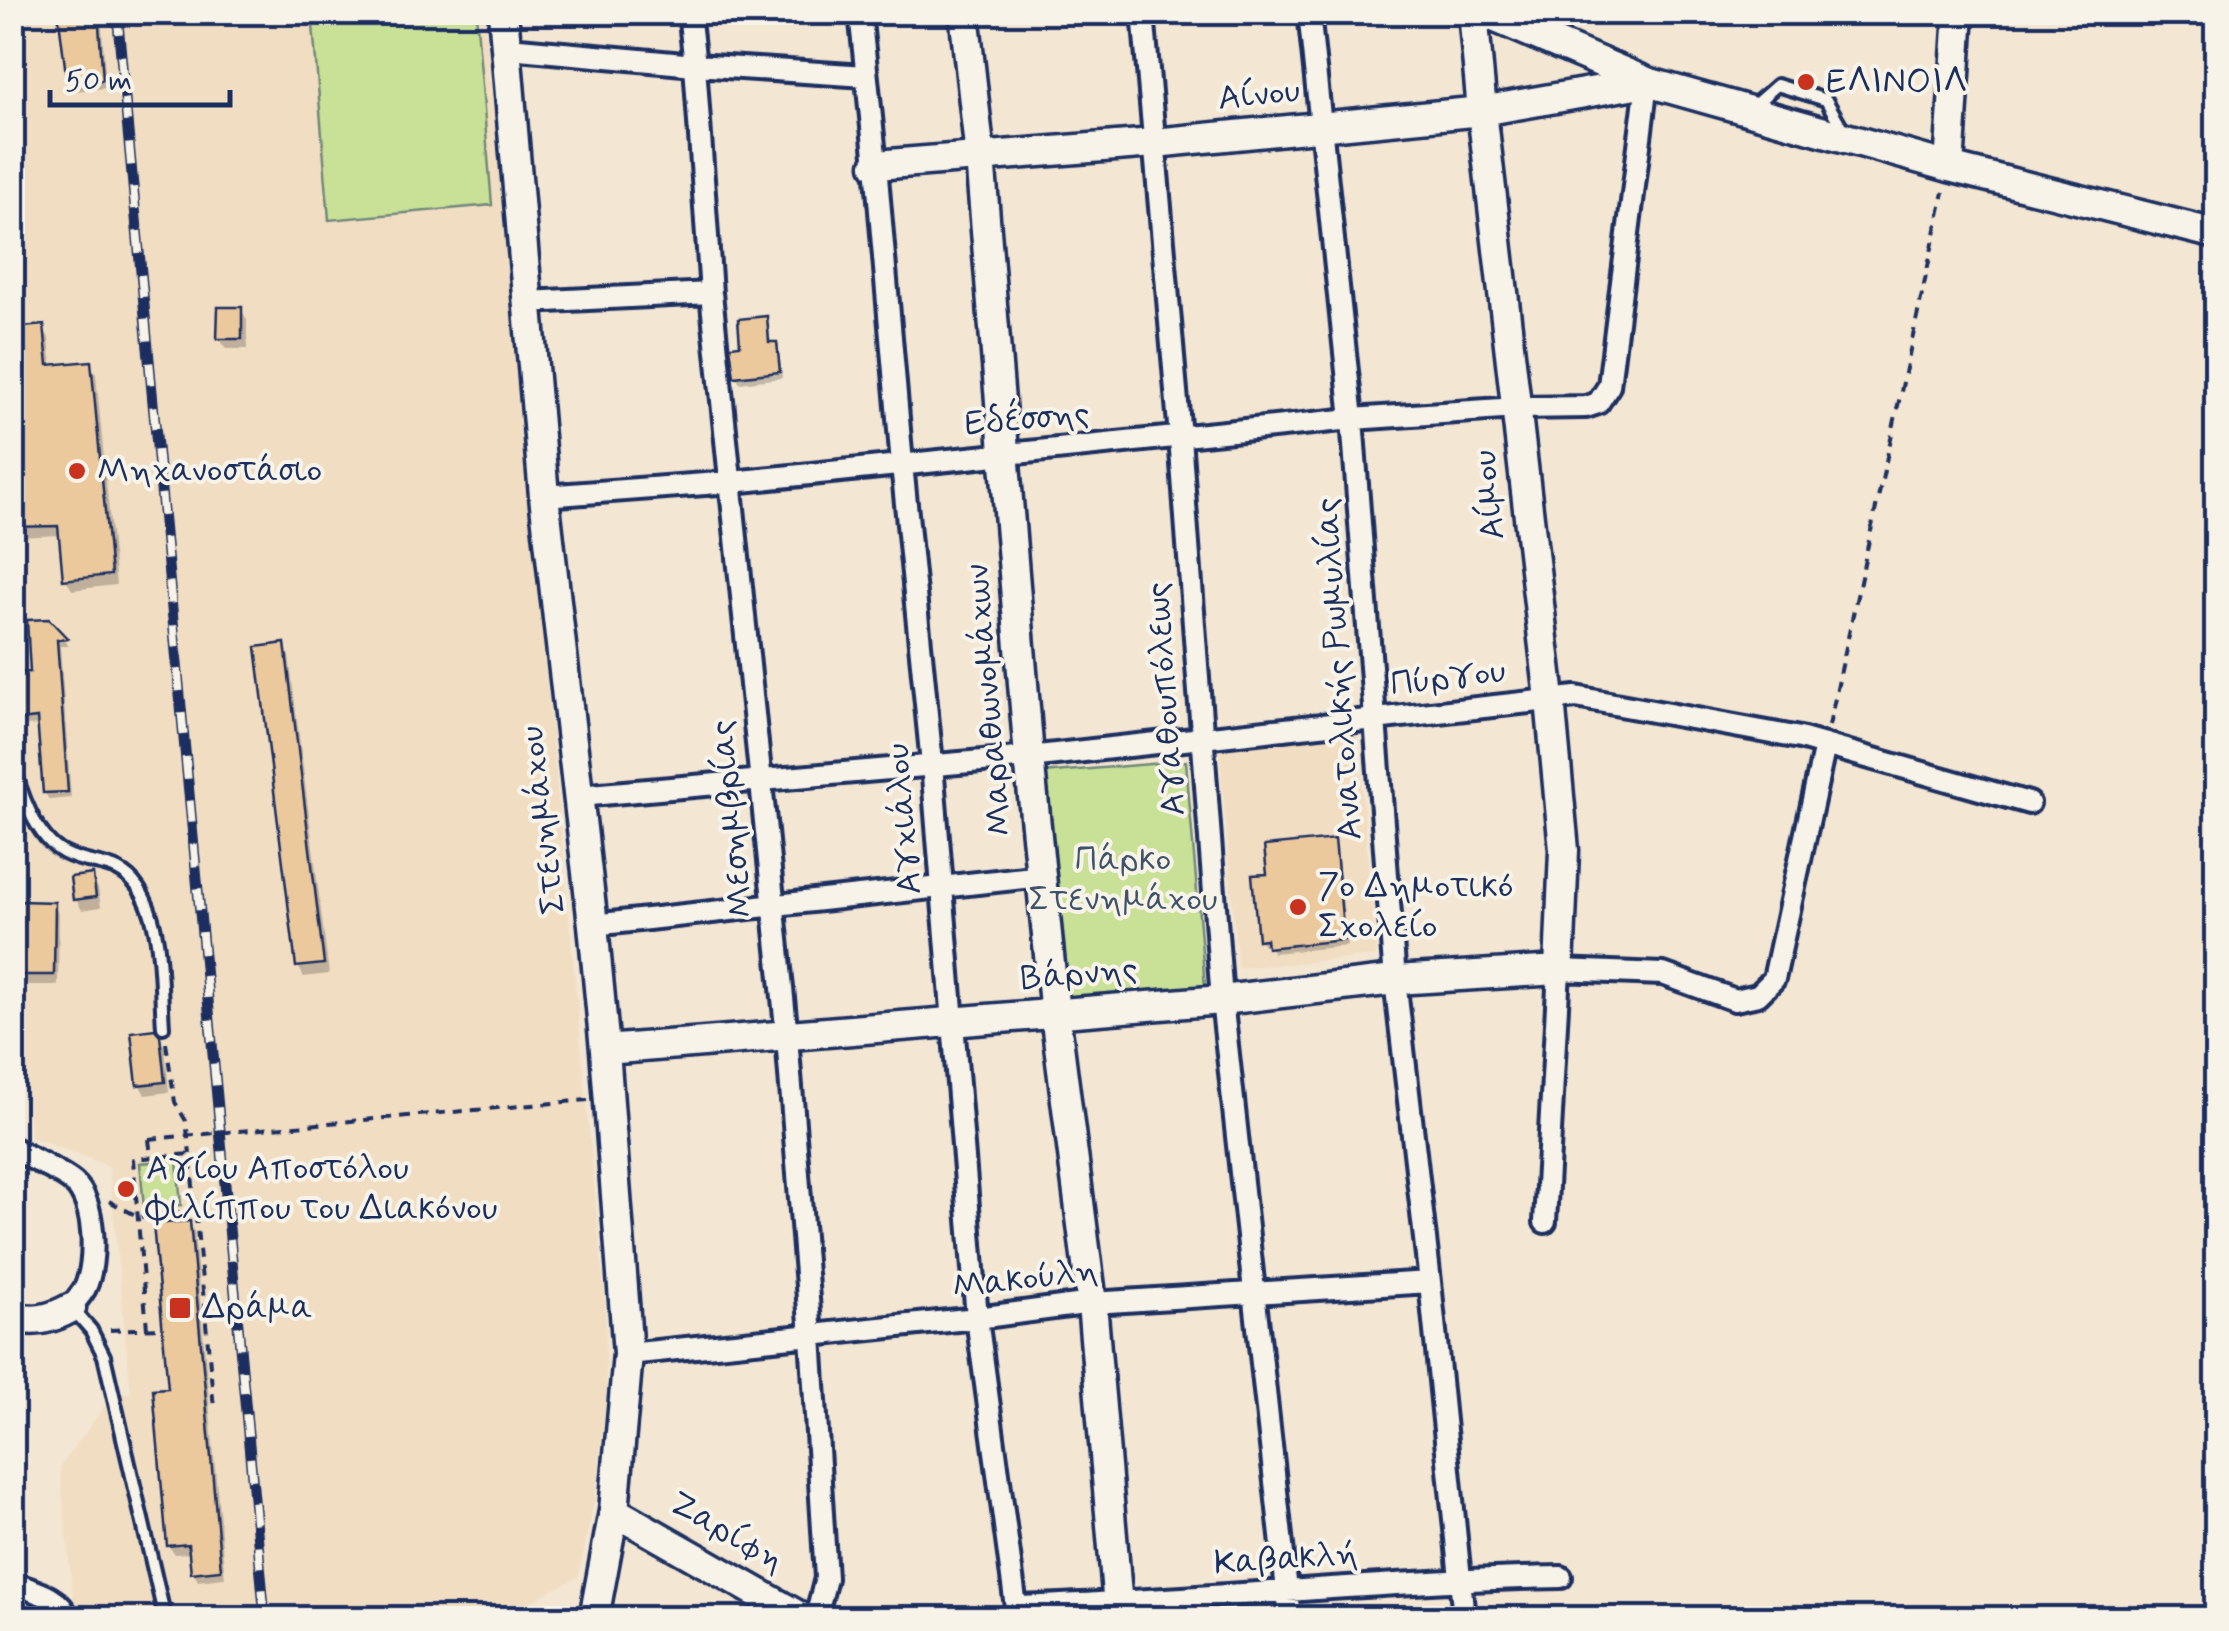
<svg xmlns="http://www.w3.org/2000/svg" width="2229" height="1631" viewBox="0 0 2229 1631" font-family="Mynerve,sans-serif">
  <rect width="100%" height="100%" fill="#f3e6d2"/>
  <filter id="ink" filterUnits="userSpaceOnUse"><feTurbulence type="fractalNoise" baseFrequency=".01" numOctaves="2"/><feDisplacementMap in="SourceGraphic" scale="20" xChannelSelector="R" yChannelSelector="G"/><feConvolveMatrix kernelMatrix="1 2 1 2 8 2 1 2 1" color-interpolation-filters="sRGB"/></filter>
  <g filter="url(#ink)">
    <path fill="#f1ddc2" d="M12,13H484L605,1301L606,1395L597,1487L578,1577L498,1618H75L60,1467L113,1395L131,1393L109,1166L31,1137L13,936Z
      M1357,731L1376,956L1238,968L1219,743Z"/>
    <path fill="#c8e197" stroke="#72887a" stroke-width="2.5" d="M312,13H476L492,205L329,220Z
      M1186,761L1205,987L1061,1000L1042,773Z
      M177,1160L181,1205L144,1208L140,1163Z"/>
    <path fill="#0003" d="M60,12H101L106,88L74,91L69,82Z
      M241,309L247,320V349H226L220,339Z
      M765,319L769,325L771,345L776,344L779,351L782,378L740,383L736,376L743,347Z
      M43,327L49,338L52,368L90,364L96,374L116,585L72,590L66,579L62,535L15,537L12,533V352H28Z
      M48,621L69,646H60L71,798L49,800L45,793L40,725L26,726L22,719Z
      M283,646L289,656L329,974L304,977L298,966Z
      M1333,842L1337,848L1347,946L1273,953L1268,945H1264L1260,939L1270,876Z
      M92,877L98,888L101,907L82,910L76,900L73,880Z
      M53,904L59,915L58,985H28L21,974Z
      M158,1037L165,1048L169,1092L145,1095L139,1084Z
      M189,1223L194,1232L225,1578L198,1581L193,1572L192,1553L174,1554L169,1546L170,1390Z"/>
    <path fill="#ebc99d" stroke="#1b2f5e" stroke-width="2.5" d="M58,12H98L103,80L67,82Z
      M218,307H242V339H217Z
      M767,316L769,342H777L780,372L734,377L730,346L740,345L738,319Z
      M44,325L48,365L91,361L111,575L63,580L58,526L12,527V350L25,349L23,327Z
      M49,619L68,639L57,640L68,792L43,793L37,718L20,720L16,673L30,672L27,620Z
      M285,643L324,964L296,967L256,647Z
      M1335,839L1344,940L1267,948L1266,939L1258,940L1252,875L1267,874L1264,846Z
      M93,874L96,897L73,900L70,877Z
      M20,901L55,902L54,975H19Z
      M155,1029L160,1035L165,1082L137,1085L131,1032Z
      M190,1221L221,1570L191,1573L188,1544L167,1546L153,1389L168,1388L153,1224Z"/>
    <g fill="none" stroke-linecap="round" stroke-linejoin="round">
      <defs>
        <path id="lane" d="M1752,107L1777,85L1826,100L1845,133
          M12,759C19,789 35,838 64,853C92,868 118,858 139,889C163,925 160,985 163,1027
          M72,1308L91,1330L104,1356L165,1618"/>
        <path id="street" d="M689,12L695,65L711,293L787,1037L811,1336L826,1578L816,1618
          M860,12L876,165L902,464L932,764L977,1318L1016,1607L1015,1618
          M1143,12L1180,437L1222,1000L1290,1618
          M1309,12L1352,419L1395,980L1430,1282L1464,1618
          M508,48L695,65L866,76
          M527,302L711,293
          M544,496L732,482L1352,419L1517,408L1586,407L1598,403L1609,386L1647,82
          M578,796L1029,757L1576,697L1800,738L2029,803
          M593,925L1042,876
          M12,1148C27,1156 63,1173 74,1183C96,1203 97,1263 85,1288C81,1295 75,1301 71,1308
          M1545,1222L1559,970L1663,974L1735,1000L1758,995L1774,979L1825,745
          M628,1354L977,1318L1092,1303L1430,1282
          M12,1583C33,1591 60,1596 68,1618
          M1016,1607C1198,1600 1379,1581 1561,1577"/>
        <path id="secondary" d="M503,12L544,496L593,925L605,1050L628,1354L614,1511L594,1618
          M964,12L980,157L1029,757L1055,1014L1092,1303L1119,1618
          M1482,12L1647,82L1949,167L2216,234
          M876,165L1154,143L1482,111L1647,82
          M1949,167L1959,12
          M605,1050L1222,1000L1395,980L1559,970L1564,850L1550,699L1482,111L1473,12
          M12,1317C35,1323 51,1319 71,1308
          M614,1511L802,1618"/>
      </defs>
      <use href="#lane" stroke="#1b2f5e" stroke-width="18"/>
      <use href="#street" stroke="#1b2f5e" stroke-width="28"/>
      <use href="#secondary" stroke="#1b2f5e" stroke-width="35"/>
      <path stroke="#1b2f5e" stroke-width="4" stroke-dasharray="10 8" stroke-linecap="butt" d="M1829,726L1944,192
        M166,1043L175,1102L186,1121L190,1154
        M149,1139L151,1157
        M109,1201L139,1217L196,1212
        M147,1329L133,1159L190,1154L214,1408
        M110,1330L162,1328"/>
      <use href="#lane" stroke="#f7f3e8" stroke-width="10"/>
      <use href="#street" stroke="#f7f3e8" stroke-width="20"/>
      <use href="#secondary" stroke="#f7f3e8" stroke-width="28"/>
      <defs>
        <path id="rail" d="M117,12L265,1618"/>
      </defs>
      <use href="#rail" stroke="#1b2f5e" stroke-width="11"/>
      <use href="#rail" stroke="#f7f3e8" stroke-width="8" stroke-dasharray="22" stroke-linecap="butt"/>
      <path stroke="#1b2f5e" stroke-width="4" stroke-dasharray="10 8" stroke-linecap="butt" d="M149,1139L588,1100"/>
    </g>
  </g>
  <g fill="#c8321e" stroke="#f7f3e8" stroke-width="4">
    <circle cx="1806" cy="82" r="10"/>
    <circle cx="77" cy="471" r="10"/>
    <circle cx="1298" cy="907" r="10"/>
    <circle cx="126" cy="1189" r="10"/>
    <rect x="168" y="1296" width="24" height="24" rx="5"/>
  </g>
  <g text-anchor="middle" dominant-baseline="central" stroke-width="8" stroke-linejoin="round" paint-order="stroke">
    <g font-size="35" fill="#1b2f5e" stroke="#f7f3e8" text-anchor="start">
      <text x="1826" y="82">ΕΛΙΝΟΙΛ</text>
      <text x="97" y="471">Μηχανοστάσιο</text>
      <text x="1318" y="887">7ο Δημοτικό<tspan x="1318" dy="40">Σχολείο</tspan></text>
      <text x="146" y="1169">Αγίου Αποστόλου<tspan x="146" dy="40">Φιλίππου του Διακόνου</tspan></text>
      <text x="202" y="1308">Δράμα</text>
    </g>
    <g font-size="35" fill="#1b2f5e" stroke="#f7f3e8">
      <text transform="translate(1259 95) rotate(-6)">Αίνου</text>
      <text transform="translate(1027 419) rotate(-5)">Εδέσσης</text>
      <text transform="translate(1489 495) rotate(-96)">Αίμου</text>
      <text transform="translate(1339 669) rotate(-94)">Ανατολικής Ρωμυλίας</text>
      <text transform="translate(1448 678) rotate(-7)">Πύργου</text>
      <text transform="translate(1166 699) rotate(-94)">Αγαθουπόλεως</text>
      <text transform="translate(989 700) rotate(-95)">Μαραθωνομάχων</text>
      <text transform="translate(732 819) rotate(-96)">Μεσημβρίας</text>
      <text transform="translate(904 819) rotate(-95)">Αγχιάλου</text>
      <text transform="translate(543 820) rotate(-97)">Στενημάχου</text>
      <text transform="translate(1079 974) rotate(-5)">Βάρνης</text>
      <text transform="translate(1025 1279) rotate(-7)">Μακούλη</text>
      <text transform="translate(727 1532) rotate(30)">Ζαρίφη</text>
      <text transform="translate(1286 1559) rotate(-4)">Καβακλή</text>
    </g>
    <g font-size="35" fill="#3e5369" stroke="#f7f3e8">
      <text x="1123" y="860">Πάρκο<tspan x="1123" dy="40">Στενημάχου</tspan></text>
    </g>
  </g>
  <rect width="2229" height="1631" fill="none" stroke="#f7f3e8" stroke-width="50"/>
  <rect x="25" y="25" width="2179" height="1581" fill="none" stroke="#1b2f5e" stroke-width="4" filter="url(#ink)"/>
  <path d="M50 90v15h180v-15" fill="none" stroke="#1b2f5e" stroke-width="5"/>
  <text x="65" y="90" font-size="30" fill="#1b2f5e" stroke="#f7f3e8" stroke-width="8" paint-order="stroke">50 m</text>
</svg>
